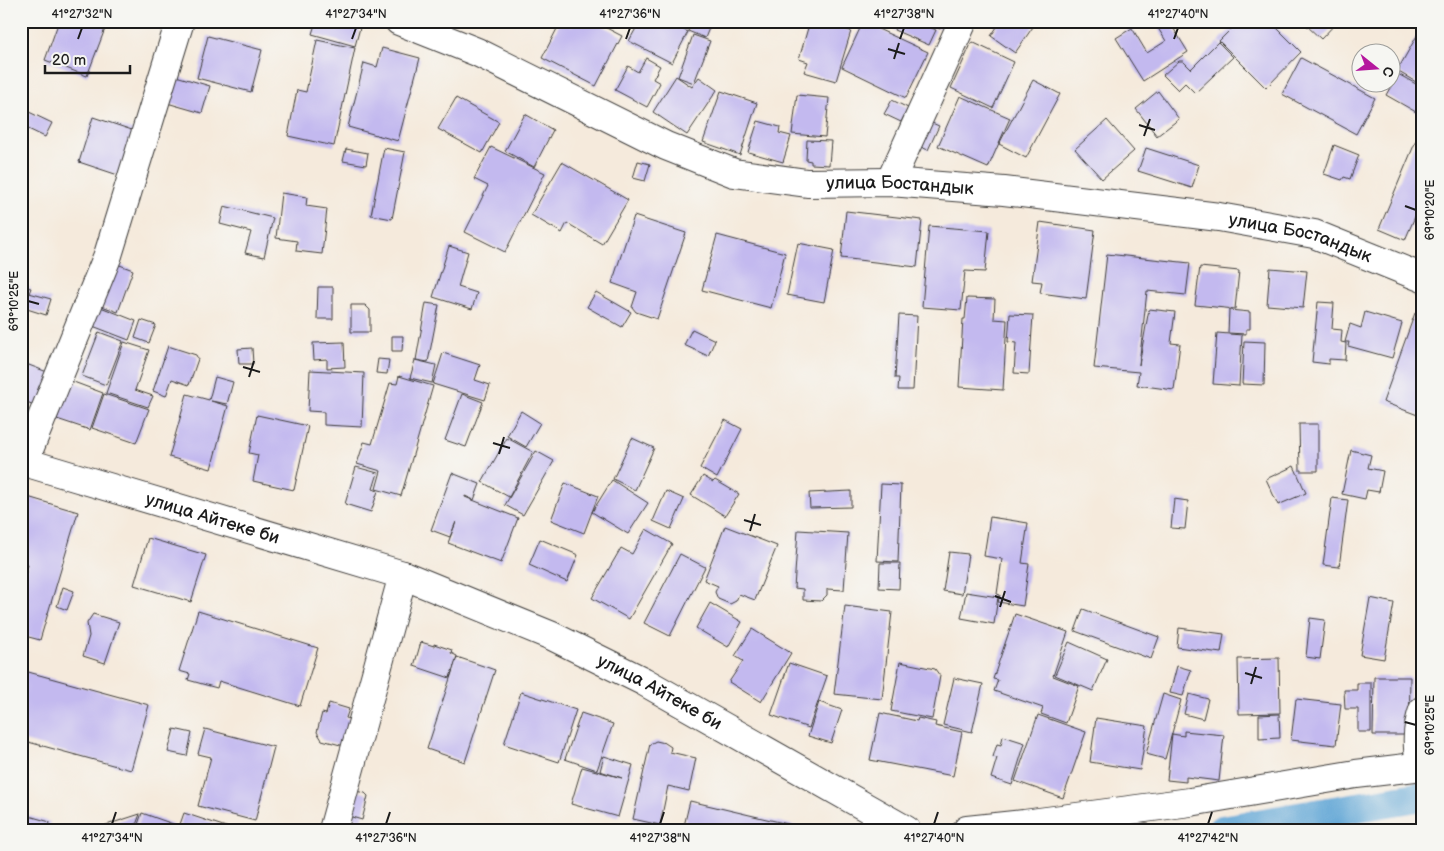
<svg xmlns="http://www.w3.org/2000/svg" width="1444" height="851" viewBox="0 0 1444 851" font-family="'Balsamiq Sans',sans-serif">
  <rect width="100%" height="100%" fill="#f6f6f2"/>
  <filter id="ink" filterUnits="userSpaceOnUse"><feTurbulence type="fractalNoise" baseFrequency=".02" numOctaves="2"/><feDisplacementMap in="SourceGraphic" scale="10" xChannelSelector="R" yChannelSelector="G"/><feConvolveMatrix kernelMatrix="1 2 1 2 8 2 1 2 1" color-interpolation-filters="sRGB"/></filter>
  <filter id="wash" filterUnits="userSpaceOnUse"><feTurbulence type="fractalNoise" baseFrequency=".0096" numOctaves="4" result="noise"/><feDisplacementMap in="SourceGraphic" scale="20" xChannelSelector="R" yChannelSelector="G"/><feGaussianBlur stdDeviation="1.12" result="paint"/><feColorMatrix in="noise" values="0 0 0 0 0 0 0 0 0 0 0 0 0 0 0 0 0 1.4 0 .05"/><feComposite in="paint" operator="in"/></filter>
  <g filter="url(#wash)">
    <rect width="100%" height="100%" fill="#f5eadc"/>
    <g fill="none" stroke-linecap="round" stroke-linejoin="round">
      <path stroke="#61a6d6" stroke-width="30" d="M1222,830L1423,796"/>
    </g>
    <g id="blocks">
      <path fill="#c3b9ef" d="M59,21H108L87,76L45,60Z
        M316,21H351L361,24L355,46L312,34Z
        M561,21L572,27L575,21H593L622,36L596,86L542,58Z
        M640,21H689L684,30L688,32L672,63L629,41Z
        M692,21H712L705,38L688,31Z
        M810,21H817L851,31L836,81L804,72L808,62L799,59Z
        M832,21H854L851,28Z
        M898,21H915L936,30L929,45L894,30Z
        M922,21H943L940,29Z
        M988,21H1037L1015,53L991,36L997,27Z
        M1161,21H1169L1188,52L1143,81L1116,38L1132,28L1147,53L1166,41L1156,25Z
        M1239,21H1270L1301,52L1266,88L1219,41Z
        M1310,21H1338L1321,39L1306,25Z
        M863,22L928,52L906,98L842,67Z
        M1423,25V86L1397,71Z
        M693,35L710,41L694,83L678,77Z
        M208,36L262,50L251,92L197,78Z
        M317,40L355,48L334,146L288,136L297,90L306,92Z
        M972,42L1014,62L993,108L951,88Z
        M1218,42L1233,57L1195,93L1185,83L1178,90L1163,75L1179,61H1183L1191,69Z
        M382,48L420,58L398,141L348,127L364,63L377,67Z
        M646,58L660,66L653,79L660,83L647,107L615,90L628,66L638,72Z
        M1301,58L1375,98L1356,134L1282,94Z
        M169,74L210,86L202,113L160,101Z
        M1398,74L1423,88V116L1386,95Z
        M676,76L692,87L699,77L717,90L687,135L653,112Z
        M1033,80L1060,94L1026,158L999,144Z
        M721,91L757,103L740,155L703,142Z
        M1158,91L1179,119L1157,136L1136,109Z
        M797,95L829,98L825,137L792,134Z
        M960,96L1010,118L988,168L938,146Z
        M456,98L499,122L482,153L438,129Z
        M892,100L908,108L901,122L884,114Z
        M29,112L52,123L45,137L22,126Z
        M525,114L553,130L534,167L505,151Z
        M93,117L135,131L121,176L79,162Z
        M925,120L939,126L928,150L914,144Z
        M1107,120L1134,151L1102,179L1075,149Z
        M758,121L780,127L779,133L791,136L783,162L748,152Z
        M1420,131L1423,132V198L1405,240L1379,229Z
        M807,140L831,141L829,165L811,164V161L806,160Z
        M1334,145L1359,155L1350,179L1344,177L1342,180L1324,174Z
        M491,147L545,173L505,252L465,232L488,186L474,179Z
        M384,148L405,152L392,219L371,215Z
        M1146,148L1199,165L1192,188L1138,171Z
        M346,149L368,153L366,165L343,161Z
        M638,161L650,164L645,181L633,178Z
        M562,162L628,200L602,244L567,223L562,233L531,215Z
        M281,193L307,197L306,206L327,209L322,254L296,251L297,241L276,238Z
        M224,206L273,218L264,257L245,253L251,232L220,224Z
        M846,211L922,220L917,267L841,258Z
        M634,216L686,233L657,319L636,312L632,307L637,292L612,283Z
        M1040,222L1095,230L1086,299L1040,293L1042,282L1032,281Z
        M929,226L989,231L985,272L965,271L961,310L922,307Z
        M717,235L785,253L771,308L702,290Z
        M798,243L834,250L824,302L787,295Z
        M449,246L468,252L458,287L477,293L472,309L433,297Z
        M1107,254L1190,263L1186,295L1147,291L1139,365L1149,309L1175,312L1171,343L1180,344L1174,390L1137,385L1139,372L1094,368Z
        M109,261L133,270L118,312L94,303Z
        M1200,267L1239,271L1235,309L1195,305Z
        M1270,268L1307,271L1303,308L1267,305Z
        M21,286L31,288L29,293L51,299L46,315L27,309L26,315L21,314Z
        M318,287H333V319H317Z
        M596,292L631,312L622,327L587,307Z
        M967,298L995,299L994,319L1007,320L1003,390L959,387L963,319H965Z
        M1318,302L1334,303L1332,329L1342,330L1341,342L1346,343L1345,360L1329,359V364L1312,362Z
        M426,303L439,305L428,362L416,360Z
        M93,304L136,321L129,340L85,323Z
        M351,305H365L370,310V332H351Z
        M1229,310L1250,312V329H1246V334L1228,333Z
        M1365,312L1402,323L1392,358L1348,346L1349,342H1345L1350,324L1361,328Z
        M1415,313L1423,316V417L1383,402Z
        M1010,314L1033,315L1029,374L1014,373L1016,343L1008,342Z
        M899,315L917,316L913,390H898L899,378H895Z
        M141,320L156,325L149,343L135,338Z
        M692,329L715,340L708,356L684,345Z
        M99,332L123,341L106,385L82,376Z
        M1217,333L1242,335L1239,386L1213,384Z
        M392,336H403L402,351H392Z
        M1244,341L1265,342L1264,385L1242,384Z
        M124,342L149,350L135,390L153,396L148,407L106,393Z
        M344,342L345,367L327,368V359L314,360L313,343Z
        M168,346L196,355L198,359L189,385L172,379L166,396L153,391Z
        M252,348L253,364H239L238,349Z
        M443,353L480,365L475,380L490,385L485,400L433,384Z
        M378,359L389,360L387,374L376,373Z
        M415,360L436,365L432,383L410,378Z
        M21,362L55,375L43,408L21,400Z
        M310,370L364,373L362,427L324,425V412L308,411Z
        M399,376L433,386L401,496L376,489L381,471L357,464L364,442L372,444L390,383L397,384Z
        M215,377L233,382L227,404L211,401L228,406L211,469L169,457L187,394L209,400Z
        M71,381L103,393L90,430L57,419Z
        M104,394L149,409L136,443L92,428Z
        M462,394L483,402L466,447L445,440Z
        M521,411L540,423L526,447L507,436Z
        M257,415L308,426L294,490L253,481L258,455L249,453Z
        M725,420L742,429L717,478L700,468Z
        M1299,424H1318V471H1300Z
        M507,438L533,452L509,497L482,482Z
        M632,438L654,448L635,490L613,479Z
        M1351,450L1371,455L1368,468L1383,471L1379,492L1367,490L1365,499L1342,494Z
        M536,451L554,461L523,515L505,505Z
        M1294,466L1306,493L1278,505L1266,479Z
        M356,467L378,473L373,489L378,491L371,512L345,504Z
        M452,473L480,484L474,500L465,496V497L518,518L501,563L448,543L456,522L450,537L431,530Z
        M703,476L713,482L715,480L739,494L725,516L691,495Z
        M612,480L648,503L628,534L592,512Z
        M565,483L598,496L584,533L551,520Z
        M881,484L901,485L898,562L877,561Z
        M666,491L684,499L671,529L653,521Z
        M851,491V507L810,508L809,493Z
        M21,495L78,512L40,640L21,635V589L28,565L21,563Z
        M1332,498L1348,500L1339,567L1323,565Z
        M1174,499L1188,501L1185,529L1171,528Z
        M990,517L1028,523L1022,563L1029,564L1023,606L998,602L1000,595L997,594L1002,559L984,556Z
        M725,526L777,546L755,600L739,594L736,601L730,604L718,599L715,592L718,586L704,580Z
        M646,529L672,544L629,619L592,598L621,548L632,554Z
        M798,530L848,533L844,590L827,589V595L821,601L803,600V589L794,588Z
        M148,538L206,555L191,602L134,585Z
        M540,539L578,555L567,582L529,565Z
        M949,552L968,554L962,594L943,591Z
        M680,554L705,567L670,636L644,623Z
        M880,563H900L899,589L879,588Z
        M63,587L74,591L67,610L57,606Z
        M966,592L998,597L994,624L961,618Z
        M1370,598L1394,603L1384,659L1360,655Z
        M710,603L742,622L728,647L696,628Z
        M845,606L892,612L882,699L834,694Z
        M1083,609L1159,637L1151,659L1075,631Z
        M198,611L318,648L300,706L219,681L217,688L188,680L190,674L179,671Z
        M93,614L119,622L105,663L83,656L89,636L87,623Z
        M1015,614L1068,632L1053,676L1079,686L1066,723L1041,714L1043,708L994,691L998,680L993,679Z
        M1310,618L1325,620L1320,659L1306,657Z
        M1179,628L1224,634L1221,653L1177,647Z
        M752,629L791,653L761,702L729,682L743,661L735,656Z
        M421,642L434,646V644L452,650L451,653L457,656L450,678L414,666Z
        M1069,642L1107,659L1093,691L1055,675Z
        M457,657L495,670L465,762L427,749Z
        M1279,658L1280,713L1239,714L1238,659Z
        M900,662L935,669L940,676L932,719L891,711Z
        M789,663L827,676L809,728L771,715Z
        M1177,666L1191,670L1183,696L1170,693Z
        M21,670L149,705L131,770L21,740Z
        M1374,677H1410L1409,735H1373Z
        M954,678L983,684L972,732L943,725Z
        M1357,683H1371V732H1358V709H1345L1344,690H1357Z
        M521,692L576,710L559,762L504,744Z
        M1163,694L1181,700L1165,759L1146,754Z
        M1189,694L1208,699L1203,719L1184,714Z
        M1296,699L1341,704L1336,745L1291,740Z
        M819,702L842,710L831,743L808,736Z
        M329,703L349,709L346,718L351,720L344,746L322,740L317,732L322,713L326,714Z
        M581,713L613,724L597,770L565,759Z
        M880,713L917,721L918,718L936,722L935,726L962,732L953,776L870,760Z
        M1279,714L1280,738L1259,739V715Z
        M1038,715L1086,732L1063,798L1015,781Z
        M1096,718L1147,726L1140,770L1090,762Z
        M174,729L192,733L187,756L168,752Z
        M205,729L274,747L255,821L198,806L211,757L198,754Z
        M1184,731L1224,735L1219,781L1186,777V782L1167,780L1172,734L1184,736Z
        M1003,736L1025,743L1012,785L991,778L997,758L993,757L997,744L1001,745Z
        M656,741L665,743L671,747L670,752L696,758L689,791L668,786L660,825L633,819L650,744Z
        M604,756L633,765L618,817L571,804L582,767L622,778L600,771Z
        M351,790L365,793L368,796L362,820L345,815Z
        M690,801L809,829V830H683Z
        M142,813L173,824L171,830H136Z
        M184,813L232,829V830H178Z
        M22,814L50,822L48,830H21Z
        M140,814L134,830H94V829Z"/>
    </g>
  </g>
  <g filter="url(#ink)">
    <use href="#blocks" fill-opacity="0" stroke="#3d3b39" stroke-width="1"/>
    <g fill="none" stroke-linecap="round" stroke-linejoin="round">
      <defs>
        <g id="minor">
          <path id="s1" d="M399,21L477,52L666,146L734,173L807,183L890,182L1004,191L1219,217L1314,234L1423,278"/>
          <path d="M890,182L963,21"/>
          <path id="s2" d="M21,461L403,575L552,636L643,681L906,830"/>
          <path d="M24,462L108,255L180,21"/>
          <path d="M1420,766C1417,746 1416,730 1423,710"/>
          <path d="M333,830L403,575"/>
          <path d="M967,830L1024,824L1190,802L1356,774L1423,766"/>
        </g>
      </defs>
      <use href="#minor" stroke="#3d3b39" stroke-width="30"/>
      <use href="#minor" stroke="#fff" stroke-width="28"/>
    </g>
  </g>
  <path fill="none" stroke="#1c1c1c" stroke-width="2" d="M78,39L82,28M352,39L356,28M626,39L630,28M900,39L904,28M1174,39L1178,28M888,49L905,54M894,59L899,43M1139,125L1155,130M1144,136L1150,119M1405,206L1416,210M28,301L39,304M243,367L260,372M249,377L254,361M493,443L510,448M499,454L504,437M744,520L761,525M750,531L755,514M995,596L1011,602M1000,607L1005,591M1245,673L1262,678M1251,684L1256,667M1405,722L1416,725M112,824L116,812M386,824L390,812M660,824L664,812M934,824L938,812M1208,824L1212,812"/>
  <g text-anchor="middle" dominant-baseline="central" stroke-width="4.5" stroke-linejoin="round" paint-order="stroke">
    <g font-size="18" fill="#1c1c1c" stroke="#f6f6f2">
      <text stroke="none"><textPath href="#s1" startOffset="535">улица Бостандык</textPath></text>
      <text stroke="none"><textPath href="#s1" startOffset="940">улица Бостандык</textPath></text>
      <text stroke="none"><textPath href="#s2" startOffset="200">улица Айтеке би</textPath></text>
      <text stroke="none"><textPath href="#s2" startOffset="681">улица Айтеке би</textPath></text>
    </g>
  </g>
  <rect width="1444" height="851" fill="none" stroke="#f6f6f2" stroke-width="55"/>
  <g transform="translate(1376 68) rotate(107)"><circle r="24" fill="#f6f6f2" stroke="#9f9f9c"/>
  <path d="M0-4L9 19L0 12L-9 19Z" fill="#b5179e"/>
  <text y="-8" font-size="14" font-weight="bold" text-anchor="middle" fill="#1c1c1c">С</text>
  </g>
  <path d="M45 65v8h85v-8" fill="none" stroke="#1c1c1c" stroke-width="2.5"/>
  <text x="52" y="65" font-size="15" fill="#1c1c1c" stroke="#f6f6f2" stroke-width="4" paint-order="stroke">20 m</text>
  <rect x="28" y="28" width="1388" height="796" fill="none" stroke="#1c1c1c" stroke-width="2"/>
  <g font-size="12" text-anchor="middle" fill="#1c1c1c">
    <text x="82" y="18">41°27'32"N</text>
    <text x="356" y="18">41°27'34"N</text>
    <text x="630" y="18">41°27'36"N</text>
    <text x="904" y="18">41°27'38"N</text>
    <text x="1178" y="18">41°27'40"N</text>
    <text transform="translate(1430 210) rotate(-90)" y="4">69°10'20"E</text>
    <text transform="translate(14 301) rotate(-90)" y="4">69°10'25"E</text>
    <text transform="translate(1430 725) rotate(-90)" y="4">69°10'25"E</text>
    <text x="112" y="842">41°27'34"N</text>
    <text x="386" y="842">41°27'36"N</text>
    <text x="660" y="842">41°27'38"N</text>
    <text x="934" y="842">41°27'40"N</text>
    <text x="1208" y="842">41°27'42"N</text>
  </g>
</svg>
